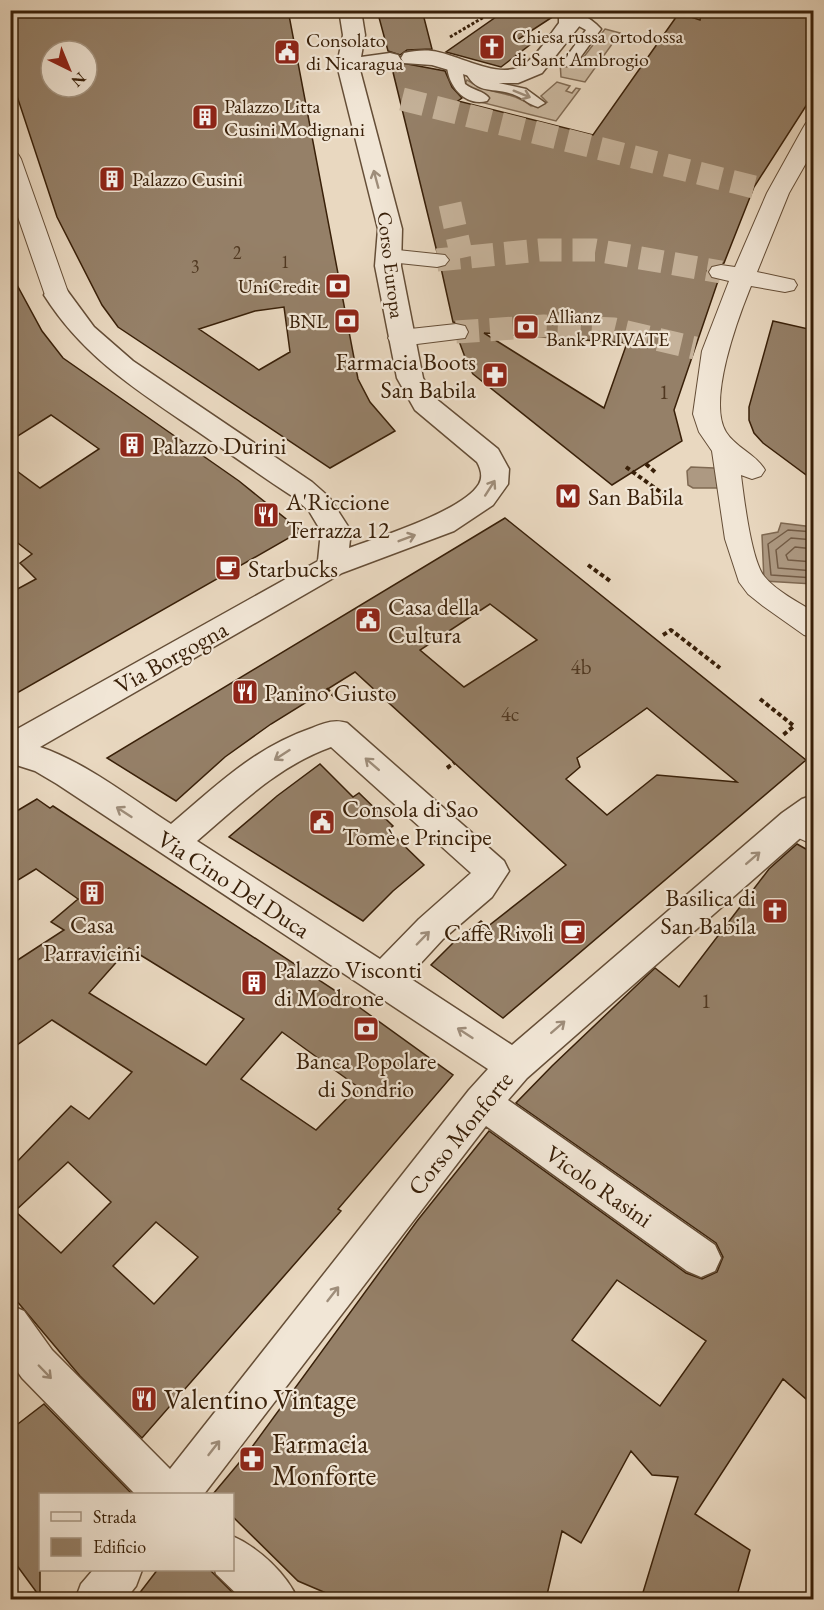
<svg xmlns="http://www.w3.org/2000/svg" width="824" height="1610" viewBox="0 0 824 1610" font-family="'EB Garamond',serif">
  <rect width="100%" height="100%" fill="#e9d8c0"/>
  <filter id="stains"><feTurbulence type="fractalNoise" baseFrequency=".00333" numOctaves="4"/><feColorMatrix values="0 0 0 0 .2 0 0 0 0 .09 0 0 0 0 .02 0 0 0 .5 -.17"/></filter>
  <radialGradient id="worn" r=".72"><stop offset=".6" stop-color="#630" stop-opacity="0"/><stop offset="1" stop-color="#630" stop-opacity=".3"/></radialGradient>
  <path fill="#cbb9a1" stroke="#826c55" stroke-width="1.5" d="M605,29L620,33L585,82L561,77L560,62L577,66Z
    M467,80C487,95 512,90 531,106L547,102L541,96L557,82L570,86L566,91L572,93L576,88L580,89L556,121L480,102L477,92L465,84Z"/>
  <path fill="#ad9982" stroke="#7f6952" stroke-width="1.5" d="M691,467L714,468L718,471V488H693L688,485L687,471Z
    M781,523L813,527V584L764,581L762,535L778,532Z"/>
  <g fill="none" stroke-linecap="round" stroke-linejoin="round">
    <path stroke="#735c46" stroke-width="1.5" d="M814,532L788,530L768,544L771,575L814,578
      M814,540L791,538L776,550L778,568L814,571
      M814,549L795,547L786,555L788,560L814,562"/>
  </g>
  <path fill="#958068" stroke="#392009" stroke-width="1.5" fill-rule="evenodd" d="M10,10H288L358,379L370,402L395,431L330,468L118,327L102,305L57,217L10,75ZM51,51H87V87H51ZM284,307L290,352L259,370L199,329L255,311Z
    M377,10H422L432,49L407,50L400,55L388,51Z
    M506,10H549L554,16L517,40L531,44L501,67L446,52Z
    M702,10H813V95L754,187L724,263L712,265L707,271L710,278L718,281L674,410L682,441L612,485L473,374L469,368L459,341L467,339L470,331L465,324L453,322L441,268L447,266L451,260L447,254L437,252L392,68L398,67L402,63L445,71L452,87L462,98L458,101L593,135L679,13L700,20ZM484,333L627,343L604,408Z
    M10,272L42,331L63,358L239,481L301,531L10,697V593L36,579L20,563L32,554L10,537V466L40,488L99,449L51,415L10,441Z
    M773,321L813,330V480L763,443L754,433L749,420V407Z
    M505,518L806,760L503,1018L431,965L454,942L481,921L487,927L566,865L355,672L271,724L225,757L176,801L107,758ZM490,604L537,640L464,687L420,650ZM647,708L737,782L657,775L607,815L566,779L580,767L577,758Z
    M320,764L353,797L359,793L393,826L388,830L424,865L393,891L363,921L229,837L277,796Z
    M37,799L50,808L53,806L345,997L453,1075L338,1209L341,1211L142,1438L80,1376L10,1293V1169L71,1106L89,1119L132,1072L52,1020L10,1050V965L64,930L51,922L78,899L36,869L10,885V815ZM129,948L244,1019L206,1065L89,993ZM282,1032L358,1087L316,1130L241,1079ZM68,1162L111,1202L61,1253L15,1211ZM156,1222L198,1257L154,1304L113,1266Z
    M797,844L813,853V1405L783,1379L695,1514L750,1550L736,1599H641L678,1477L652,1475L631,1451L581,1543L562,1531L546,1599H340L298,1581L232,1516V1494H213L249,1451L417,1221L489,1131L686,1273L702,1279L717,1272L723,1257L716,1243L516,1103L552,1066L655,968L679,987L769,869ZM617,1280L706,1341L660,1406L572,1340Z
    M44,1404L132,1494H40V1597L10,1556V1430Z
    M158,1569H209L239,1599H135Z"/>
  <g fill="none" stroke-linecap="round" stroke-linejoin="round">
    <path stroke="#c6b39b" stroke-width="23" stroke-dasharray="23 11" stroke-linecap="butt" d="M402,99L754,187
      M450,204L462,258
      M437,260L540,250H595L721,272
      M456,332L544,326L614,329L695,348"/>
    <defs>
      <path id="service" d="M556,10C573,10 589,15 601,29L574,66H564L562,63L586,30L557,14Z
        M454,60L461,64L465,84C472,90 484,91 489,98L487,101C464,107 447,84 447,64Z
        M471,65L476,66L485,80L526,89L545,103L538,107C530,105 524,99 517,96C493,85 477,98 464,69Z"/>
      <path id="pedestrian" d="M814,121V149L789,193L757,272L794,280L797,285L794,290L785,292L751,286C738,318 707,401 726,432C736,448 756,454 765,470L761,476L752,479L741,475C744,498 751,559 764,576C776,591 798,602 814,612V638L804,635L763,606L748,594L739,582L725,539L712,451L699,432L693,414L702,351L729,281L712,277L709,272L712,267L721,265L735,267L767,193L803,128L806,123Z
        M10,152L18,154L21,159L69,295L66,300L57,303L48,300L45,295L10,194Z
        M388,249L445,255L449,260L445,265L437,267L380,261L376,256L380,251Z
        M456,324L465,326L468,332L465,338L401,346L392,344L388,338L392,332L401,330Z
        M794,809L814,817V845L783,831L778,822L783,813Z"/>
      <path id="minor" d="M339,10H361L365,35L361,57L390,53L398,55L401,60L398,65L360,70L402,229L401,266L423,378L435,398L498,449L509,469L508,484L493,505L454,531L342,573L40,747C87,763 129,797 171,824C217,785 254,748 312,728C325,723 334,719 347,723L504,861L509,871L492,897L443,939L408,977L512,1045L782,813L802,799L814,795V826L527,1078L508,1100L715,1245L721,1258L715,1271L701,1277L687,1271L486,1126L204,1494H135L22,1378L10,1361V1305L24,1311L52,1350L170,1469L469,1090L488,1069L57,784L35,771L10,763V733L318,561L321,531L309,511L292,496C260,475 229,453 197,431C138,391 83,357 44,295L48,289L57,287L66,289L94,327L133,361L312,482L329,497L351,531L349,548C379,537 463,511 479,484C483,477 481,469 477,462L415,410L397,378L375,266L378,229L337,65L343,35ZM331,747L471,873L419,919L380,959L197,841C239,805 278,766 331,747Z
        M551,10H575L580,16L581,24L542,73L518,83H493L432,65L404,63L401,58L404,53C413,51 423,50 432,51C459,54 502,83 526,63C539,53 549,36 559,23V18Z
        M232,1536C258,1547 287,1574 298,1600H243L216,1574L215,1570H232Z
        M93,1570H142L136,1586L125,1600H75L81,1584Z"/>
    </defs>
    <use href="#service" stroke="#654e37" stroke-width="3"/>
    <use href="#pedestrian" stroke="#654e37" stroke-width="2"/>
    <use href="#minor" stroke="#654e37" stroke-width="3"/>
    <path stroke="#392009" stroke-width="3" stroke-dasharray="3 2" stroke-linecap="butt" d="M432,14L439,10
      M450,37L496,10"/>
    <path stroke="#392009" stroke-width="4" stroke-dasharray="4.5 3" stroke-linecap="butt" d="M646,464L656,473
      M626,467L666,496
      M588,565L610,581
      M663,635L671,630L720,668
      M326,689L335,696
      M760,699L794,726L783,735
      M447,768L454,763"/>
    <use href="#service" fill="#f1e6d6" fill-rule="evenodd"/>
    <use href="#pedestrian" fill="#f1e6d6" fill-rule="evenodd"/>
    <use href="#minor" fill="#f1e6d6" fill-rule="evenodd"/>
  </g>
  <defs><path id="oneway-shaft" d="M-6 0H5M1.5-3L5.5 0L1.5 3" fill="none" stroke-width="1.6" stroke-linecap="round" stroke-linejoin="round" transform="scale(1.5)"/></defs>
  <g stroke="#9e8d7a">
    <use href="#oneway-shaft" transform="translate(522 94) rotate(22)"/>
    <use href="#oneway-shaft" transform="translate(376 179) rotate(-105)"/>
    <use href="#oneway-shaft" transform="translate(490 488) rotate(-57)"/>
    <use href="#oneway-shaft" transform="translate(407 538) rotate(-21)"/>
    <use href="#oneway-shaft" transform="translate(282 755) rotate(147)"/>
    <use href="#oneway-shaft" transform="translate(372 764) rotate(-139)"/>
    <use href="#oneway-shaft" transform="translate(124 812) rotate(-147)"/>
    <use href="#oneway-shaft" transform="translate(753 858) rotate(-41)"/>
    <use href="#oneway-shaft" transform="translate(423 938) rotate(-46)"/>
    <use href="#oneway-shaft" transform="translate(558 1027) rotate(-41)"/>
    <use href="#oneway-shaft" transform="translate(465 1033) rotate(-147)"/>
    <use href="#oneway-shaft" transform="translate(333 1294) rotate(-52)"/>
    <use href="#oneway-shaft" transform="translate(45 1372) rotate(46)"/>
    <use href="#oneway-shaft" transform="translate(214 1448) rotate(-52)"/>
  </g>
  <defs>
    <symbol id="church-square" viewBox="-11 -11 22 22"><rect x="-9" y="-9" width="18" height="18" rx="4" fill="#8f2418" stroke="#f1e6d6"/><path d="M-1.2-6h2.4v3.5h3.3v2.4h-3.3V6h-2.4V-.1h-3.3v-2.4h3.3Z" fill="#fff"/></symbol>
    <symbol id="civic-square" viewBox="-11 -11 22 22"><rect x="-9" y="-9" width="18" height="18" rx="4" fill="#8f2418" stroke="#f1e6d6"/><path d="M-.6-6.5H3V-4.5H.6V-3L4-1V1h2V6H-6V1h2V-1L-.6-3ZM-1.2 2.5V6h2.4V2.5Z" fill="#fff"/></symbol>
    <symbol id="building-square" viewBox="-11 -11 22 22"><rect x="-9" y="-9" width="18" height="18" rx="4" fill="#8f2418" stroke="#f1e6d6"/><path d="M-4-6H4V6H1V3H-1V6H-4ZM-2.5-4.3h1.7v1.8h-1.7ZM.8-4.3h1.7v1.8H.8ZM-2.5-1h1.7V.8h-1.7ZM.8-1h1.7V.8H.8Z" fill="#fff"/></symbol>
    <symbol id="bank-square" viewBox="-11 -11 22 22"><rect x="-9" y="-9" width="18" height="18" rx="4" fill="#8f2418" stroke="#f1e6d6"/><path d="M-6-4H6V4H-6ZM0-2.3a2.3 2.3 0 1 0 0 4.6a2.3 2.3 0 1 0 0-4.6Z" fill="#fff"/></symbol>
    <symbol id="pharmacy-square" viewBox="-11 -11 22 22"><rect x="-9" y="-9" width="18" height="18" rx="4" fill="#8f2418" stroke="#f1e6d6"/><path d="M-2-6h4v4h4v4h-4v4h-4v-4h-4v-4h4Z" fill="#fff"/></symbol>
    <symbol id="metro-square" viewBox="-11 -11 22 22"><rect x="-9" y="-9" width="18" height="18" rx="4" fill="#8f2418" stroke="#f1e6d6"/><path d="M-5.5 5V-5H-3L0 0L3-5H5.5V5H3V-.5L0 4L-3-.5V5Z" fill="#fff"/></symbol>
    <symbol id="restaurant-square" viewBox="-11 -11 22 22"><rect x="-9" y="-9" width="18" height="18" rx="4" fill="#8f2418" stroke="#f1e6d6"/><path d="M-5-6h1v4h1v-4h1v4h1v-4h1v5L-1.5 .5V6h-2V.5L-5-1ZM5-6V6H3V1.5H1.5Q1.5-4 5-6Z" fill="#fff"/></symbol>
    <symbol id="cafe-square" viewBox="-11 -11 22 22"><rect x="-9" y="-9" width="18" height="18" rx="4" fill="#8f2418" stroke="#f1e6d6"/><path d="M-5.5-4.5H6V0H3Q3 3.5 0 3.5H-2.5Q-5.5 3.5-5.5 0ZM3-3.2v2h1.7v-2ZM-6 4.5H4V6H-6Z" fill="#fff"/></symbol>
  </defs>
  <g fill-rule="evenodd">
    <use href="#church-square" x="477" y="32" width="30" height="30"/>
    <use href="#civic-square" x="272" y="37" width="30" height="30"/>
    <use href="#building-square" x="190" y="102" width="30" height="30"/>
    <use href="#building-square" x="97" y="164" width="30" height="30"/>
    <use href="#bank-square" x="323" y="271" width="30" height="30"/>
    <use href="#bank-square" x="332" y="306" width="30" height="30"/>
    <use href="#bank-square" x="511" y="312" width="30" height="30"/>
    <use href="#pharmacy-square" x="480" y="360" width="30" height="30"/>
    <use href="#building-square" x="117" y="430" width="30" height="30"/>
    <use href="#metro-square" x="553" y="481" width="30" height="30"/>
    <use href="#restaurant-square" x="251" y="500" width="30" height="30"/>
    <use href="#cafe-square" x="213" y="553" width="30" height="30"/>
    <use href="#civic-square" x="353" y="605" width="30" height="30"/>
    <use href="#restaurant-square" x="230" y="677" width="30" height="30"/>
    <use href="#civic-square" x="307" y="807" width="30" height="30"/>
    <use href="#building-square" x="77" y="878" width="30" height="30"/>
    <use href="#church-square" x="760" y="896" width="30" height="30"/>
    <use href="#cafe-square" x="558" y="917" width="30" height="30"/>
    <use href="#building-square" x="239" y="968" width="30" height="30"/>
    <use href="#bank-square" x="351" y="1014" width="30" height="30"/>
    <use href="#restaurant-square" x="129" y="1384" width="30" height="30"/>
    <use href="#pharmacy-square" x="237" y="1444" width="30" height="30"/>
  </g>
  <g text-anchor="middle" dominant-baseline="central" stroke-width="4.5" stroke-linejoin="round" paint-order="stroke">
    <g font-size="18" fill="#503821">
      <text x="237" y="252">2</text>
      <text x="285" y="261">1</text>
      <text x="195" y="266">3</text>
    </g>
    <g font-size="20" fill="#392009" stroke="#f1e6d6" text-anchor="start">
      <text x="512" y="36">Chiesa russa ortodossa<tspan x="512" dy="23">di Sant'Ambrogio</tspan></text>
      <text x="306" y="40">Consolato<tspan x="306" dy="23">di Nicaragua</tspan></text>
      <text x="224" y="106">Palazzo Litta<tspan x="224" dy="23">Cusini Modignani</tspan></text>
      <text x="132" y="179">Palazzo Cusini</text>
      <text x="318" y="286" text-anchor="end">UniCredit</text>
      <text x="546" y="316">Allianz<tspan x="546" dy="23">Bank PRIVATE</tspan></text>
      <text x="328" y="321" text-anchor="end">BNL</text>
    </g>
    <g font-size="20" fill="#392009" stroke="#f1e6d6">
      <text transform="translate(391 265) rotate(83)">Corso Europa</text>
    </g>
    <g font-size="21" fill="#503821">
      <text x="664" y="391">1</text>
      <text x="581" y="666">4b</text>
      <text x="510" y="713">4c</text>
      <text x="706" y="1000">1</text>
    </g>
    <g font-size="24" fill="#392009" stroke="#f1e6d6" text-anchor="start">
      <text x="476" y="361" text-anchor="end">Farmacia Boots<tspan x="476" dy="28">San Babila</tspan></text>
      <text x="152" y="445">Palazzo Durini</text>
      <text x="588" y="496">San Babila</text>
      <text x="286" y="501">A'Riccione<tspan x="286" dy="28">Terrazza 12</tspan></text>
      <text x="248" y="568">Starbucks</text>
      <text x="388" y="606">Casa della<tspan x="388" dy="28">Cultura</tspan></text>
      <text x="264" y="692">Panino Giusto</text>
      <text x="342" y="808">Consola di Sao<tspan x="342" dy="28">Tomè e Principe</tspan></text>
      <text x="756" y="897" text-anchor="end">Basilica di<tspan x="756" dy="28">San Babila</tspan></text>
      <text x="92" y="924" text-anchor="middle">Casa<tspan x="92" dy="28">Parravicini</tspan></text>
      <text x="554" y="932" text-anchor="end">Caffè Rivoli</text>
      <text x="274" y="969">Palazzo Visconti<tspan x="274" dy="28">di Modrone</tspan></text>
      <text x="366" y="1060" text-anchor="middle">Banca Popolare<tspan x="366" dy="28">di Sondrio</tspan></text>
    </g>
    <g font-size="24" fill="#392009" stroke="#f1e6d6">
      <text transform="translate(171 657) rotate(-29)">Via Borgogna</text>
      <text transform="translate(234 884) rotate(33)">Via Cino Del Duca</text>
      <text transform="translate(460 1133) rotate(-51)">Corso Monforte</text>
      <text transform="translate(599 1186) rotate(35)">Vicolo Rasini</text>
    </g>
    <g font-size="28" fill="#392009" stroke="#f1e6d6" text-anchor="start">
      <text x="164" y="1399">Valentino Vintage</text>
      <text x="272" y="1443">Farmacia<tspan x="272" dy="32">Monforte</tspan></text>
    </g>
  </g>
  <rect width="824" height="1610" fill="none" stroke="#e9d8c0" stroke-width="36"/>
  <rect x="12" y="12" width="800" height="1586" fill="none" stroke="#392009" stroke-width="3"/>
  <rect x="18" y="18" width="788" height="1574" fill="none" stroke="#392009" stroke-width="1.5"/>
  <rect x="39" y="1493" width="195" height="78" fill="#f1e6d6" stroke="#a79784" stroke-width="1.5"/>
  <rect x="51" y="1512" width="30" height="9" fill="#f1e6d6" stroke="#a79784" stroke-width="1.5"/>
  <text x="93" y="1523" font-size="18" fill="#392009">Strada</text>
  <rect x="51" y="1538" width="30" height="18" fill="#958068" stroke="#a79784" stroke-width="1.5"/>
  <text x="93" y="1553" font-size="18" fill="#392009">Edificio</text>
  <g transform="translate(69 69) rotate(137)"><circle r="28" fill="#f1e6d6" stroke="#a79784" stroke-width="1.5"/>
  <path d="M0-4.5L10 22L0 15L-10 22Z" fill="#8f2418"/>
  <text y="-9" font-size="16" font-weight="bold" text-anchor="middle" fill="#392009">N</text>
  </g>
  <rect width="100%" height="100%" filter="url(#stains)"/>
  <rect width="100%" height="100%" fill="url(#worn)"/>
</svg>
